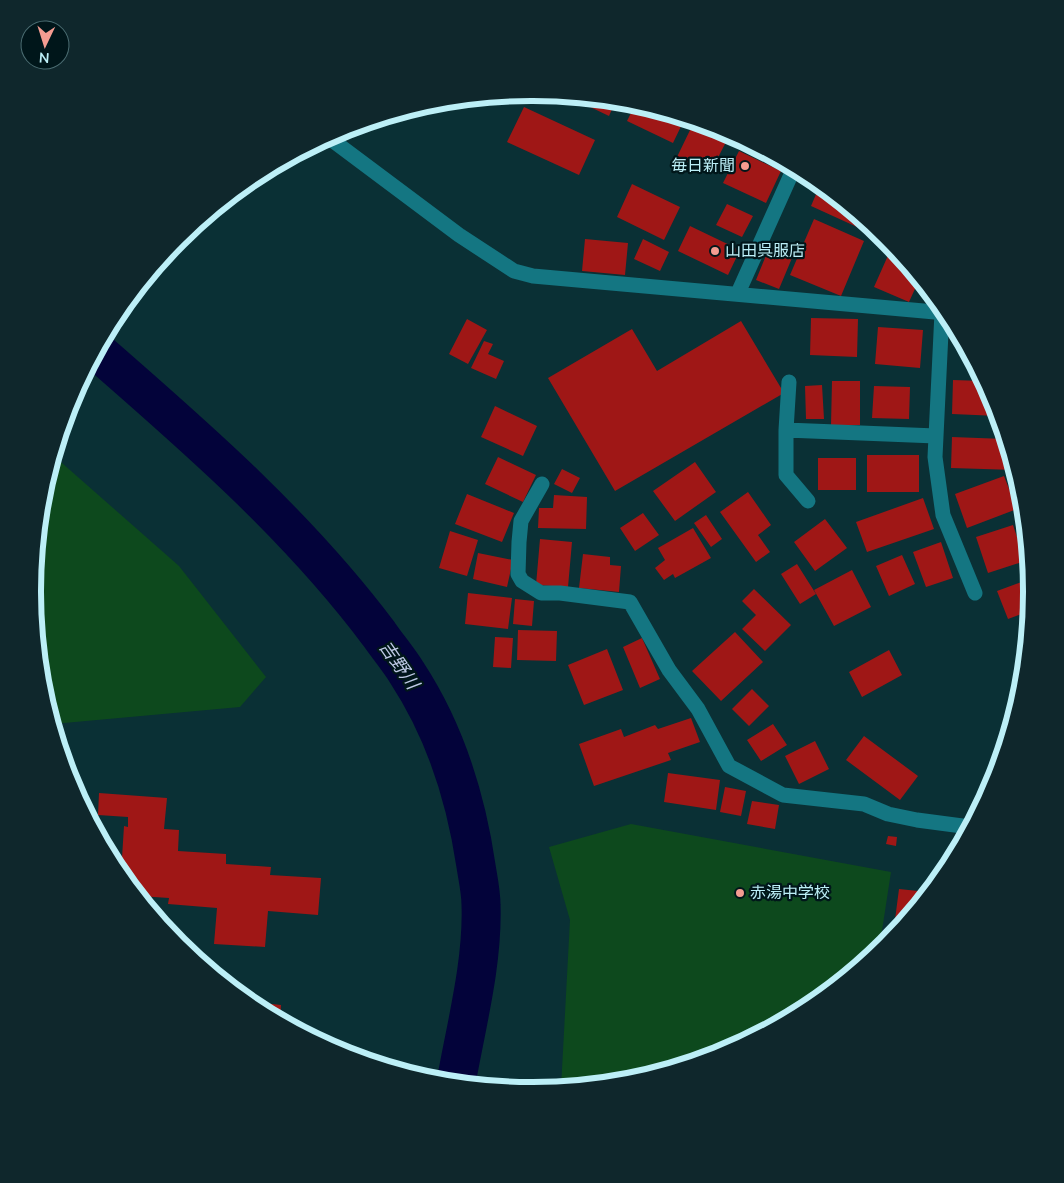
<svg xmlns="http://www.w3.org/2000/svg" width="1064" height="1183" viewBox="0 0 1064 1183" font-family="'Nunito Sans','Noto Sans JP',sans-serif">
  <rect width="100%" height="100%" fill="#0a3035"/>
  <path fill="#0d491d" d="M54,456L179,566L266,677L240,707L53,724L42,689L33,591L42,494Z
    M631,824L891,872L879,950L809,1007L723,1053L629,1081L561,1088L570,920L549,847Z"/>
  <g fill="none" stroke-linecap="round" stroke-linejoin="round">
    <path stroke="#03033a" stroke-width="39" d="M97,351C197,438 299,527 379,634C388,647 399,660 407,673C445,731 466,798 476,866C478,879 481,892 481,905C483,963 466,1026 456,1083"/>
  </g>
  <path fill="#9f1716" d="M565,95L605,99L616,100L609,116Z
    M636,103L685,118L673,143L627,121Z
    M524,107L595,140L579,175L507,142Z
    M692,126L726,142L710,173L677,157Z
    M739,151L781,171L766,203L723,183Z
    M632,184L680,207L664,240L617,217Z
    M820,185L871,227L868,232L811,206Z
    M727,204L753,216L742,237L716,225Z
    M814,219L864,241L841,296L790,275Z
    M690,226L740,250L728,275L678,251Z
    M585,239L628,243L625,275L582,271Z
    M643,239L669,252L660,271L634,259Z
    M769,248L792,258L779,289L756,280Z
    M890,251L899,255L919,280L909,302L874,287Z
    M811,318L858,319L857,357L810,355Z
    M467,319L487,330L468,364L449,354Z
    M741,321L784,393L615,491L548,378L632,329L657,371Z
    M878,327L923,330L920,368L875,364Z
    M484,341L493,344L488,354L504,361L496,379L471,368Z
    M953,380L983,381L994,401L998,416L952,414Z
    M832,381H860V425H831Z
    M822,385L824,419H806L805,386Z
    M874,386L910,387L909,419L872,418Z
    M495,406L537,426L523,456L481,437Z
    M952,437L1005,439L1015,470L951,468Z
    M867,455H919V492H867Z
    M498,457L536,475L523,502L485,484Z
    M818,458H856V490H818Z
    M695,462L716,492L675,521L653,491Z
    M562,469L580,478L572,493L554,484Z
    M1004,476L1017,509L967,528L955,494Z
    M748,492L771,525L758,535L770,552L756,562L720,512Z
    M467,494L514,513L502,542L455,524Z
    M554,495L587,497L586,529L538,528L539,508H553Z
    M923,498L934,529L867,552L856,522Z
    M643,513L659,535L635,551L620,528Z
    M706,515L722,539L711,547L694,523Z
    M825,519L847,548L815,571L794,542Z
    M1013,525L1025,561L988,573L976,537Z
    M693,528L711,558L675,578L673,574L664,580L655,568L665,560L658,548Z
    M450,531L478,540L467,576L439,568Z
    M540,539L572,542L568,587L536,585Z
    M941,542L953,578L926,587L913,552Z
    M478,553L513,560L507,587L473,579Z
    M583,554L610,557V565L621,566L619,592L579,588Z
    M902,555L915,584L889,596L876,566Z
    M797,564L816,594L800,604L781,574Z
    M852,570L871,607L834,626L814,590Z
    M1030,579L1032,591L1030,611L1008,619L997,591Z
    M754,589L791,625L765,651L742,629L756,615L742,601Z
    M468,593L512,598L508,629L465,624Z
    M515,599L534,601L532,626L513,624Z
    M518,630L557,631L556,661L517,660Z
    M735,632L763,662L721,701L692,671Z
    M495,637L513,638L511,668L493,667Z
    M642,638L660,679L640,688L623,647Z
    M607,649L623,690L584,705L568,665Z
    M889,650L902,675L862,697L849,672Z
    M752,689L769,706L749,726L732,709Z
    M691,718L700,742L668,753L671,760L594,786L579,744L621,729L624,737L655,725L658,729Z
    M773,724L787,745L761,761L747,740Z
    M864,736L918,776L900,800L846,760Z
    M815,741L829,769L799,784L785,756Z
    M668,773L720,780L716,810L664,802Z
    M725,787L746,791L741,816L720,812Z
    M99,793L167,798L164,829L179,830L178,851L226,854V864L271,867L270,875L321,878L318,915L268,911L265,947L214,944L217,908L168,904L169,898L139,896L121,874L124,826L128,827V817L98,815Z
    M752,801L779,805L775,829L747,824Z
    M888,836L897,837L896,846L886,844Z
    M899,889L928,892L893,935Z
    M263,1003L281,1005L280,1020L262,1011Z"/>
  <g fill="none" stroke-linecap="round" stroke-linejoin="round">
    <path stroke="#147682" stroke-width="15" d="M328,137L459,235L514,271L533,276L946,313
      M738,293L794,168
      M942,312L935,457L943,515L975,593
      M789,382L786,430V475L808,501
      M786,430L936,436
      M542,484L521,521L519,542L518,574L522,581L541,593H560L630,602L669,670L698,709L729,766L783,795L864,804L888,814L917,820L970,827"/>
  </g>
  <g fill="#f59c91" stroke="#00161a" stroke-width="2">
    <circle cx="745" cy="166" r="5"/>
    <circle cx="715" cy="251" r="5"/>
    <circle cx="740" cy="893" r="5"/>
  </g>
  <g text-anchor="middle" dominant-baseline="central" stroke-width="4.5" stroke-linejoin="round" paint-order="stroke">
    <g font-size="16" fill="#bceff7" stroke="#00161a" text-anchor="start">
      <text x="735" y="166" text-anchor="end">毎日新聞</text>
      <text x="725" y="251">山田呉服店</text>
      <text x="750" y="893">赤湯中学校</text>
    </g>
    <g font-size="18" font-style="italic" fill="#bfcae6" stroke="#00161a">
      <text transform="translate(399 665) rotate(55)">吉野川</text>
    </g>
  </g>
  <path d="M0 0H1064V1183H0ZM531 101H533A490 490 0 0 1 1023 591V592A490 490 0 0 1 533 1082H531A490 490 0 0 1 41 592V591A490 490 0 0 1 531 101Z" fill="#0f272c" fill-rule="evenodd"/>
  <path fill="none" stroke="#bceff7" stroke-width="6" d="M531 101H533A490 490 0 0 1 1023 591V592A490 490 0 0 1 533 1082H531A490 490 0 0 1 41 592V591A490 490 0 0 1 531 101Z"/>
  <g transform="translate(45 45) rotate(184)"><circle r="24" fill="#00161a" stroke="#4b6d72"/>
  <path d="M0-4L9 19L0 12L-9 19Z" fill="#f59c91"/>
  <text y="-8" font-size="14" font-weight="bold" text-anchor="middle" fill="#bceff7">N</text>
  </g>
</svg>
